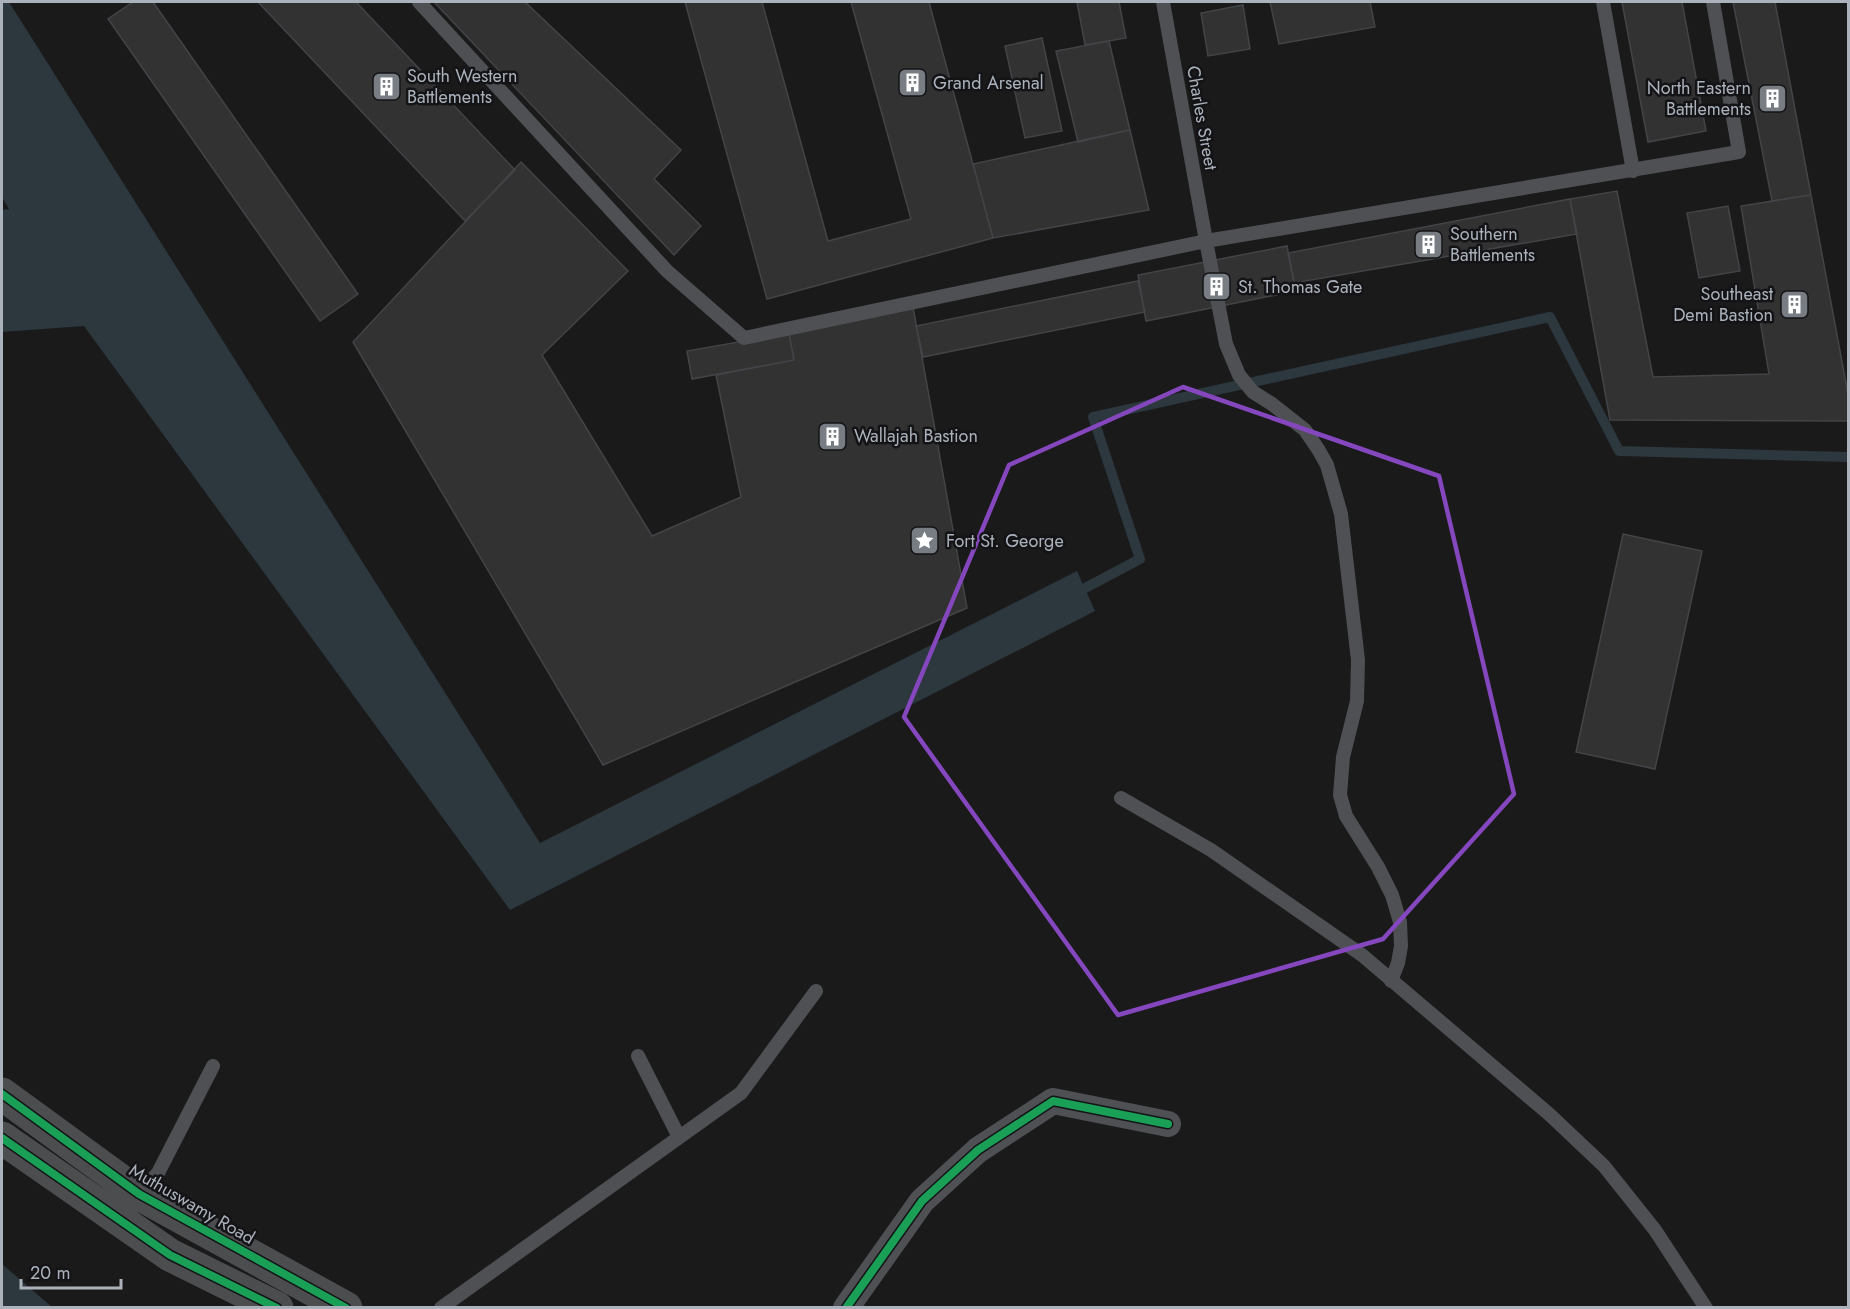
<svg xmlns="http://www.w3.org/2000/svg" width="1850" height="1309" viewBox="0 0 1850 1309" font-family="Jost,sans-serif">
  <rect width="100%" height="100%" fill="#1a1a1b"/>
  <path fill="#2c373e" d="M3,2H9L540,843L1077,571L1095,611L510,910L84,326L2,332V210L9,209L2,197V3Z
    M2,1264L52,1307H2Z"/>
  <g fill="none" stroke-linecap="round" stroke-linejoin="round">
    <path stroke="#2c373e" stroke-width="10" d="M1072,595L1140,559L1093,417L1550,317L1619,451L1848,457"/>
  </g>
  <path fill="#323233" stroke="#434447" stroke-width="1.5" d="M133,2H153L358,294L320,321L108,19Z
    M258,2H356L515,170L465,221Z
    M434,2H525L681,150L654,179L701,226L674,255Z
    M685,2H762L828,241L911,219L851,2H929L993,238L767,299Z
    M1077,2H1119L1126,38L1085,45Z
    M1270,2H1370L1375,27L1279,44Z
    M1622,2H1682L1706,131L1648,142Z
    M1733,2H1775L1811,195L1772,201Z
    M1243,5L1250,49L1208,56L1201,13Z
    M1042,38L1062,131L1025,138L1005,46Z
    M1109,41L1130,130L1078,142L1056,51Z
    M1130,130L1149,210L993,238L973,164Z
    M521,162L628,271L542,355L652,536L741,497L716,375L794,360L789,333L913,307L967,608L603,765L353,342Z
    M1617,191L1653,377L1769,374L1741,206L1811,195L1848,394V421L1610,420L1570,199Z
    M1570,199L1577,234L1294,283L1288,253Z
    M1728,206L1740,271L1699,278L1687,213Z
    M1287,246L1296,291L1146,321L1138,275Z
    M1138,281L1145,312L923,357L916,326Z
    M789,333L794,360L692,379L687,351Z
    M1623,534L1702,551L1655,769L1576,752Z"/>
  <g fill="none" stroke-linecap="round" stroke-linejoin="round">
    <path stroke="#4e5054" stroke-width="14" d="M419,2L667,271L744,338L1206,241L1739,152L1713,2
      M1163,2L1206,241L1226,344L1239,375L1253,392L1272,404L1305,430L1318,449L1327,465L1341,514L1358,660L1357,701L1343,757L1340,795L1346,816L1378,867L1392,895L1400,922L1401,946L1398,963L1391,981
      M1603,2L1633,171
      M1121,798L1211,850L1362,955L1549,1114L1604,1166L1655,1230L1706,1308
      M638,1056L679,1137
      M139,1194L158,1173L213,1066
      M441,1308L741,1093L816,991"/>
    <path stroke="#4e5054" stroke-width="26" d="M846,1308L922,1201L978,1150L1053,1101L1168,1124"/>
    <path stroke="#4c4d4f" stroke-width="33" d="M2,1094L139,1194L346,1308
      M2,1138L170,1255L277,1308"/>
    <defs>
      <path id="cycleway" d="M2,1094L139,1194L346,1308
        M2,1138L170,1255L277,1308
        M846,1308L922,1201L978,1150L1053,1101L1168,1124"/>
    </defs>
    <use href="#cycleway" stroke="#141417" stroke-width="11"/>
    <use href="#cycleway" stroke="#1a9f57" stroke-width="8"/>
  </g>
  <path fill="none" stroke="#8547be" stroke-width="4.5" stroke-linejoin="round" d="M1183,387L1439,476L1514,794L1383,939L1118,1015L904,717L1009,465Z"/>
  <defs>
    <symbol id="building-square" viewBox="-11 -11 22 22"><rect x="-9" y="-9" width="18" height="18" rx="4" fill="#787d84" stroke="#141417"/><path d="M-4-6H4V6H1V3H-1V6H-4ZM-2.5-4.3h1.7v1.8h-1.7ZM.8-4.3h1.7v1.8H.8ZM-2.5-1h1.7V.8h-1.7ZM.8-1h1.7V.8H.8Z" fill="#fff"/></symbol>
    <symbol id="sight-square" viewBox="-11 -11 22 22"><rect x="-9" y="-9" width="18" height="18" rx="4" fill="#787d84" stroke="#141417"/><path d="M0-6L1.8-2.2L6-1.7L2.9 1.2L3.7 5.4L0 3.3L-3.7 5.4L-2.9 1.2L-6-1.7L-1.8-2.2Z" fill="#fff"/></symbol>
  </defs>
  <g fill-rule="evenodd">
    <use href="#building-square" x="896" y="66" width="33" height="33"/>
    <use href="#building-square" x="370" y="70" width="33" height="33"/>
    <use href="#building-square" x="1756" y="82" width="33" height="33"/>
    <use href="#building-square" x="1412" y="228" width="33" height="33"/>
    <use href="#building-square" x="1200" y="270" width="33" height="33"/>
    <use href="#building-square" x="1778" y="288" width="33" height="33"/>
    <use href="#building-square" x="816" y="420" width="33" height="33"/>
    <use href="#sight-square" x="908" y="524" width="33" height="33"/>
  </g>
  <g text-anchor="middle" dominant-baseline="central" stroke-width="5" stroke-linejoin="round" paint-order="stroke">
    <g font-size="18" fill="#abb2bc" stroke="#141417" text-anchor="start">
      <text x="407" y="76">South Western<tspan x="407" dy="21">Battlements</tspan></text>
      <text x="933" y="83">Grand Arsenal</text>
      <text x="1751" y="88" text-anchor="end">North Eastern<tspan x="1751" dy="21">Battlements</tspan></text>
      <text x="1450" y="234">Southern<tspan x="1450" dy="21">Battlements</tspan></text>
      <text x="1238" y="287">St. Thomas Gate</text>
      <text x="1773" y="294" text-anchor="end">Southeast<tspan x="1773" dy="21">Demi Bastion</tspan></text>
      <text x="854" y="436">Wallajah Bastion</text>
      <text x="946" y="541">Fort St. George</text>
    </g>
    <g font-size="18" fill="#abb2bc" stroke="#141417">
      <text transform="translate(1202 118) rotate(80)">Charles Street</text>
      <text transform="translate(192 1204) rotate(30)">Muthuswamy Road</text>
    </g>
  </g>
  <rect width="1850" height="1309" fill="none" stroke="#abb2bc" stroke-width="6"/>
  <path d="M21 1279v9h100v-9" fill="none" stroke="#abb2bc" stroke-width="3"/>
  <text x="30" y="1279" font-size="18" fill="#abb2bc" stroke="#141417" stroke-width="4.5" paint-order="stroke">20 m</text>
</svg>
